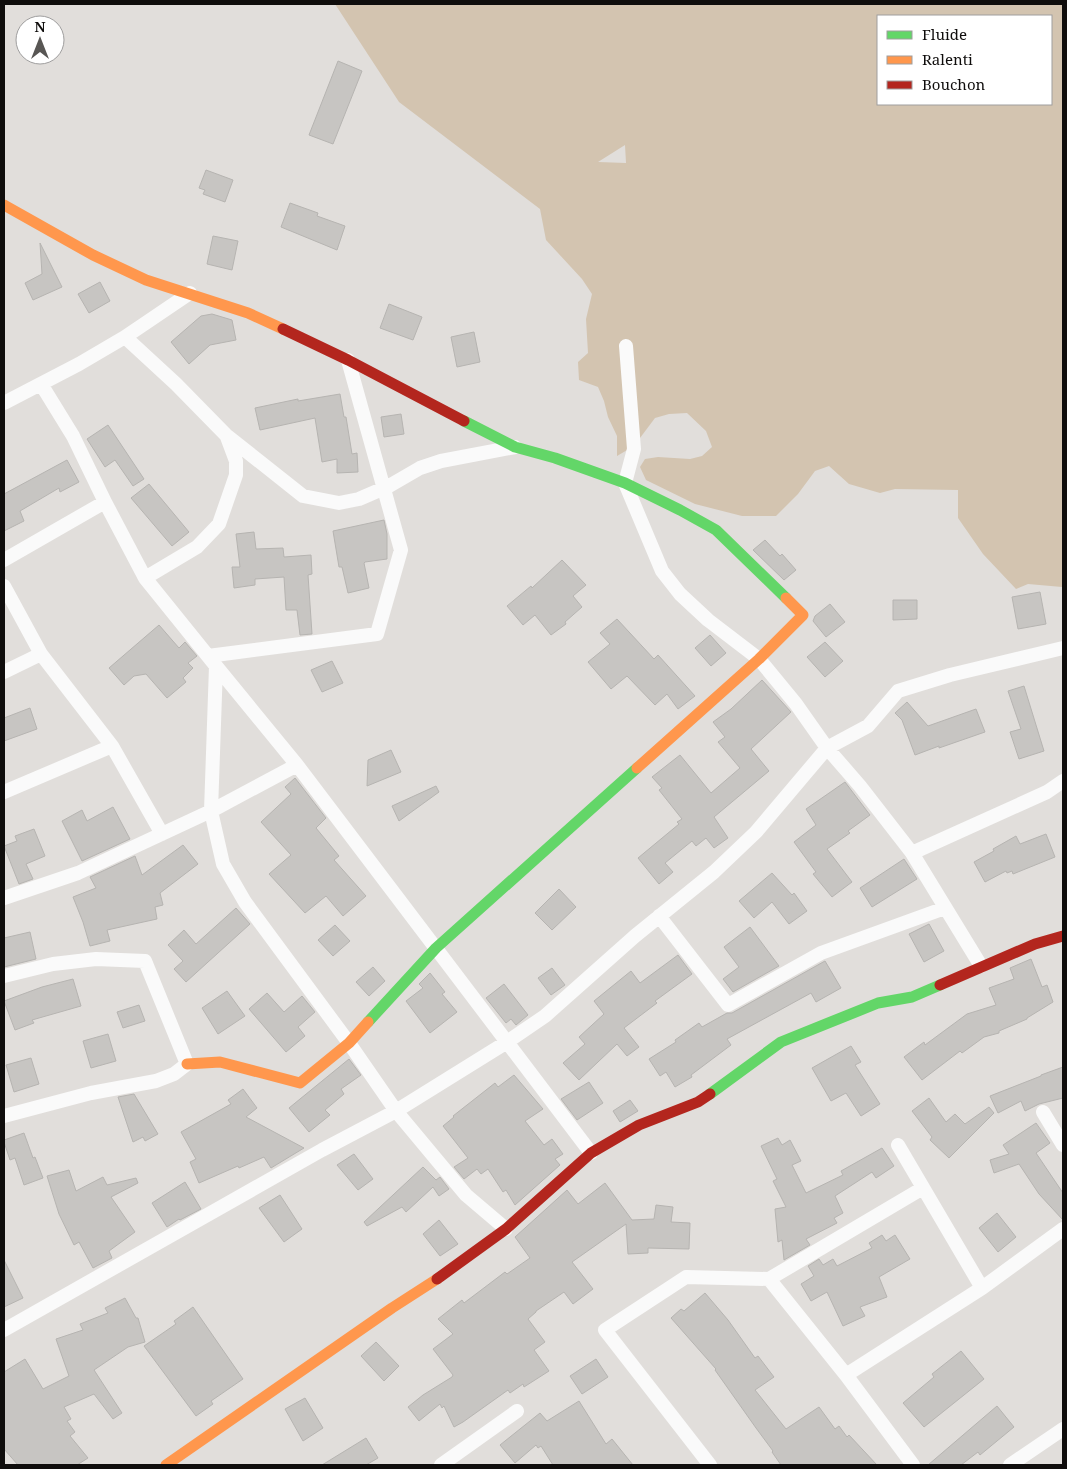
<svg xmlns="http://www.w3.org/2000/svg" width="1067" height="1469" viewBox="0 0 1067 1469" font-family="'Noto Serif',serif">
  <rect width="100%" height="100%" fill="#e1dedb"/>
  <path fill="#d3c4b0" fill-rule="evenodd" d="M335,4H1063V589L1062,587L1028,584L1016,589L983,554L958,518V490L895,489L880,493L849,484L829,466L815,471L798,494L776,516H742L695,504L646,480L640,467L645,459L658,457L690,459L702,456L712,447L706,431L687,413L669,414L655,418L634,446L617,456V436L608,417L604,401L598,387L579,380L578,362L588,353L586,319L592,294L582,279L546,240L540,209L399,102ZM878,16H1051V104H878ZM625,145L626,163L598,162Z"/>
  <path fill="#c7c5c2" stroke="#b6b4b1" d="M338,61L362,71L333,144L309,135Z
    M206,170L233,180L225,202L203,194L205,190L199,188Z
    M290,203L318,213L317,216L345,226L337,250L281,227Z
    M213,236L238,241L232,270L207,264Z
    M40,243L62,287L33,300L25,283L42,274Z
    M100,282L110,301L89,313L78,294Z
    M389,304L422,317L413,340L380,328Z
    M212,314L232,320L236,340L210,345L189,364L171,342L201,316Z
    M474,332L480,362L457,367L451,337Z
    M340,394L344,417H346L352,454L357,453L358,472L337,473V459L322,462L315,418L260,430L255,408L298,399V401Z
    M401,414L404,434L384,437L381,417Z
    M108,425L144,479L133,486L115,460L105,467L87,439Z
    M67,460L79,482L60,492L59,488L20,511L24,521L4,531V494Z
    M149,484L189,532L172,546L131,498Z
    M384,520L387,534V559L365,562L364,563L369,588L348,593L342,567H339L333,531Z
    M254,532L256,549L283,548L284,557L311,555L312,574L308,575L312,634L300,635L297,610H286L284,577L255,579V585L234,588L232,567H240L236,534Z
    M765,540L780,556L782,554L796,570L784,580L753,550Z
    M562,560L586,585L573,596L582,607L565,622L566,624L551,635L535,615L523,625L507,606L531,586L532,588Z
    M1040,592L1046,624L1018,629L1012,597Z
    M893,600H917V619L893,620Z
    M830,604L845,622L826,637L813,621L815,616Z
    M617,619L654,659L658,655L695,696L678,709L667,694L655,705L627,676L611,689L588,662L610,644L600,633Z
    M159,625L179,648L185,642L197,656L188,663L193,668L183,678L186,682L167,698L146,674L134,676L124,685L109,668Z
    M710,635L726,653L711,666L695,648Z
    M825,642L843,661L825,677L807,657Z
    M332,661L343,683L322,692L311,670Z
    M762,680L791,712L751,749L769,771L714,817L728,838L714,848L706,838L696,846L692,841L665,863L673,872L659,884L638,858L679,824L677,822L682,819L659,790L662,788L652,777L680,755L711,793L740,768L718,742L725,737L713,722L731,709Z
    M1024,686L1044,751L1019,759L1010,732L1021,729L1008,691Z
    M907,702L928,726L976,709L985,732L939,748V746L915,755L902,720L895,713Z
    M30,708L37,729L4,741V718Z
    M391,750L401,772L367,786L368,760Z
    M295,778L326,818L316,828L339,856L334,860L366,896L343,916L326,896L305,913L269,874L291,855L261,822L291,794L285,787Z
    M845,782L870,815L848,831L850,833L827,849L852,882L832,897L813,874L816,872L794,842L816,825L806,809Z
    M436,786L439,792L399,821L392,806Z
    M113,807L130,839L82,861L62,821L82,810L87,821Z
    M34,829L45,856L26,864L33,879L19,884L4,846L17,841L15,836Z
    M1046,834L1055,857L1013,874L1012,871L1007,873L1006,871L985,882L974,862L994,851L993,849L1016,836L1020,844Z
    M183,845L198,864L160,893L163,905L155,907L157,919L107,930L110,941L90,946L83,922L73,897L96,888L90,877L135,856L142,875Z
    M904,859L917,879L872,907L860,888Z
    M772,873L792,895L794,893L807,911L789,924L772,902L754,918L739,901Z
    M559,889L576,907L552,930L535,913Z
    M236,908L250,924L186,982L174,969L183,961L168,945L184,930L196,944Z
    M929,924L944,951L924,962L909,934Z
    M335,925L350,941L333,956L318,940Z
    M750,927L779,966L733,992L723,979L739,967L724,947Z
    M30,932L36,959L4,967V938Z
    M678,955L692,974L655,1001L657,1003L624,1028L639,1047L627,1056L617,1044L579,1080L563,1063L585,1044L579,1037L604,1014L594,1001L631,971L640,983Z
    M1031,959L1042,987L1047,985L1053,1002L1027,1018V1019L999,1031V1033L984,1037L962,1053L960,1051L922,1080L904,1057L924,1042L925,1045L967,1014L996,1005L989,988L1014,979L1010,968Z
    M825,961L841,988L816,1002L811,993L727,1039L731,1045L691,1075L692,1077L675,1087L666,1072L660,1076L649,1059L676,1042L675,1040L699,1023L702,1027L727,1013H732Z
    M373,967L385,981L369,996L356,982Z
    M552,968L565,985L551,995L538,978Z
    M430,973L445,992L442,994L457,1012L430,1033L406,1001L423,988L419,984Z
    M73,979L81,1006L32,1020L34,1023L15,1030L4,1001L42,987Z
    M504,984L528,1015L516,1025L511,1019L506,1023L486,998Z
    M227,991L245,1016L218,1034L202,1008Z
    M267,993L284,1012L302,996L315,1012L298,1027L305,1036L286,1052L249,1009Z
    M139,1005L145,1021L123,1028L117,1012Z
    M108,1034L116,1061L91,1068L83,1041Z
    M851,1046L861,1062L855,1065L880,1104L861,1116L846,1093L831,1101L812,1068Z
    M31,1058L39,1084L14,1092L6,1065Z
    M349,1059L361,1075L341,1089L344,1094L325,1110L330,1115L309,1132L289,1108Z
    M1063,1067V1098L1039,1104L1025,1111L1021,1101L998,1113L990,1096L1041,1076V1075Z
    M514,1075L543,1109L525,1121L544,1145L552,1139L563,1154L555,1159L560,1165L515,1205L506,1190L503,1192L488,1169L481,1174L477,1169L464,1179L454,1167L468,1158L443,1126L454,1117L453,1116L495,1083L498,1087Z
    M589,1082L603,1103L577,1120L561,1099Z
    M243,1089L257,1108L246,1117L304,1148L271,1168L264,1157L239,1168L238,1166L199,1183L190,1162L196,1159L181,1132L231,1104L228,1100Z
    M134,1094L158,1134L145,1141L143,1137L133,1142L118,1097Z
    M929,1098L946,1122L955,1114L965,1124L989,1107L994,1113L949,1158L930,1140L932,1137L912,1111Z
    M630,1100L638,1111L620,1122L613,1111Z
    M1036,1123L1050,1143L1036,1153L1063,1193V1220L1039,1194L1019,1164L994,1173L990,1160L1009,1154L1003,1145Z
    M24,1133L33,1158L35,1157L43,1178L24,1185L15,1158L10,1160L4,1142V1140Z
    M778,1138L782,1145L790,1140L801,1161L792,1165L806,1193L843,1175L841,1171L882,1148L894,1166L876,1178L872,1172L835,1196L843,1213L834,1218L837,1223L806,1239L810,1245L784,1260L782,1240L778,1242L775,1209L786,1207L773,1181L777,1179L761,1146Z
    M354,1154L373,1179L358,1190L337,1165Z
    M423,1167L436,1180L440,1177L449,1189L439,1196L433,1187L406,1212L402,1207L367,1226L364,1222Z
    M69,1170L76,1191L103,1177L107,1185L136,1178L138,1183L111,1197L135,1232L109,1251L112,1258L93,1268L79,1242L74,1245L59,1214L47,1176Z
    M185,1182L201,1209L180,1220L179,1219L167,1227L152,1203Z
    M605,1183L632,1220L654,1219L656,1205L673,1207L671,1222L690,1223L689,1249L648,1248V1253L628,1254L626,1224L572,1262L593,1289L573,1304L564,1292L536,1311V1312L528,1319L545,1342L534,1350L549,1371L524,1387L523,1384L510,1393L508,1390L463,1422L454,1427L444,1406L442,1408L440,1404L419,1421L408,1407L423,1395L452,1377L453,1375L433,1349L453,1334L438,1319L462,1300L464,1303L505,1272L507,1274L530,1258L515,1237L567,1190L578,1204Z
    M280,1195L302,1229L284,1242L259,1208Z
    M997,1213L1016,1237L998,1252L979,1228Z
    M439,1220L458,1244L440,1256L423,1234Z
    M882,1235L886,1241L895,1235L910,1259L879,1277L887,1297L860,1307L865,1316L843,1326L827,1292L811,1301L801,1284L814,1276L808,1266L819,1259L823,1265L833,1259L837,1266L872,1248L869,1243Z
    M4,1260L23,1298L4,1307Z
    M705,1293L728,1320L755,1358L758,1356L774,1377L755,1390L786,1429L819,1407L835,1429L839,1426L847,1437L849,1435L877,1465H781L772,1452L773,1451L756,1428L715,1370L716,1369L671,1318L681,1309L684,1311Z
    M125,1298L136,1318H138L145,1342L128,1347L94,1370L122,1413L113,1419L94,1394L64,1407L71,1419L67,1421L75,1432L70,1436L88,1458L77,1465H18L4,1449V1372L25,1359L43,1389L69,1376L56,1339L83,1330L80,1324L108,1313L105,1308Z
    M193,1307L243,1379L211,1401L213,1404L196,1416L144,1346L176,1324L174,1321Z
    M376,1342L399,1366L384,1381L361,1356Z
    M961,1351L984,1379L924,1427L903,1403L934,1377L932,1374Z
    M596,1359L608,1377L582,1394L570,1376Z
    M305,1398L323,1428L303,1441L285,1409Z
    M579,1401L606,1444L612,1439L633,1465H553L541,1446L538,1448L536,1445L515,1463L500,1445L540,1413L547,1421Z
    M997,1406L1014,1427L980,1455L978,1452L961,1465H928Z
    M366,1438L378,1458L366,1465H322Z"/>
  <g fill="none" stroke-linecap="round" stroke-linejoin="round">
    <path stroke="#fafafa" stroke-width="14" d="M125,337L176,384L226,435L303,496L339,503L359,499L389,486L420,468L441,461L515,447
      M626,346L634,449L625,483L662,571L680,594L708,620L759,659L796,704L827,748L860,786L912,853L981,966
      M4,403L79,364L125,337L190,293
      M105,502L145,578L216,666L211,811L223,864L245,902L349,1043L396,1111L466,1195L506,1229
      M4,560L105,502L73,436L41,384
      M145,578L197,547L219,524L236,475V461L227,437
      M4,586L41,654L112,746L162,834
      M208,656L377,634L401,550L348,360
      M216,666L297,765L591,1153
      M4,672L41,654
      M4,792L112,746
      M912,853L1047,792L1063,781
      M4,898L78,873L211,811L297,765
      M659,916L728,1005L821,953L945,908
      M4,976L53,964L96,959L145,961L187,1064L174,1074L156,1081L91,1093L4,1116
      M1043,1112L1063,1145
      M898,1145L982,1288
      M769,1279L923,1188
      M4,1330L322,1150L396,1111L507,1042L545,1016L635,936L714,872L756,832L827,748L868,726L898,691L950,675L1063,648
      M846,1375L982,1288L1063,1229
      M441,1465L517,1411
      M710,1465L605,1330L686,1277L769,1279L846,1375L913,1465
      M1010,1465L1063,1429"/>
    <path stroke="#63d668" stroke-width="11" d="M464,421L515,447L555,458L625,483L680,510L716,530L786,598
      M368,1022L436,948L637,768
      M710,1094L781,1042L878,1003L912,997L940,985"/>
    <path stroke="#ff974d" stroke-width="11" d="M4,205L93,255L146,280L248,313L283,329
      M637,768L759,659L803,615L786,598
      M187,1064L220,1062L300,1083L349,1043L368,1022
      M166,1465L392,1308L437,1279"/>
    <path stroke="#b3261e" stroke-width="11" d="M283,329L348,360L464,421
      M940,985L1035,944L1063,936
      M437,1279L506,1229L591,1153L639,1125L698,1102L710,1094"/>
  </g>
  <rect width="1067" height="1469" fill="none" stroke="#0f0d0c" stroke-width="10"/>
  <rect x="877" y="15" width="175" height="90" fill="#ffffff" stroke="#9f9e9e"/>
  <rect x="887" y="31" width="25" height="8" fill="#63d668" stroke="#9f9e9e"/>
  <text x="922" y="40" font-size="15" fill="#0f0d0c">Fluide</text>
  <rect x="887" y="56" width="25" height="8" fill="#ff974d" stroke="#9f9e9e"/>
  <text x="922" y="65" font-size="15" fill="#0f0d0c">Ralenti</text>
  <rect x="887" y="81" width="25" height="8" fill="#b3261e" stroke="#9f9e9e"/>
  <text x="922" y="90" font-size="15" fill="#0f0d0c">Bouchon</text>
  <g transform="translate(40 40)"><circle r="24" fill="#ffffff" stroke="#9f9e9e"/>
  <path d="M0-4L9 19L0 12L-9 19Z" fill="#585654"/>
  <text y="-8" font-size="14" font-weight="bold" text-anchor="middle" fill="#0f0d0c">N</text>
  </g>
</svg>
